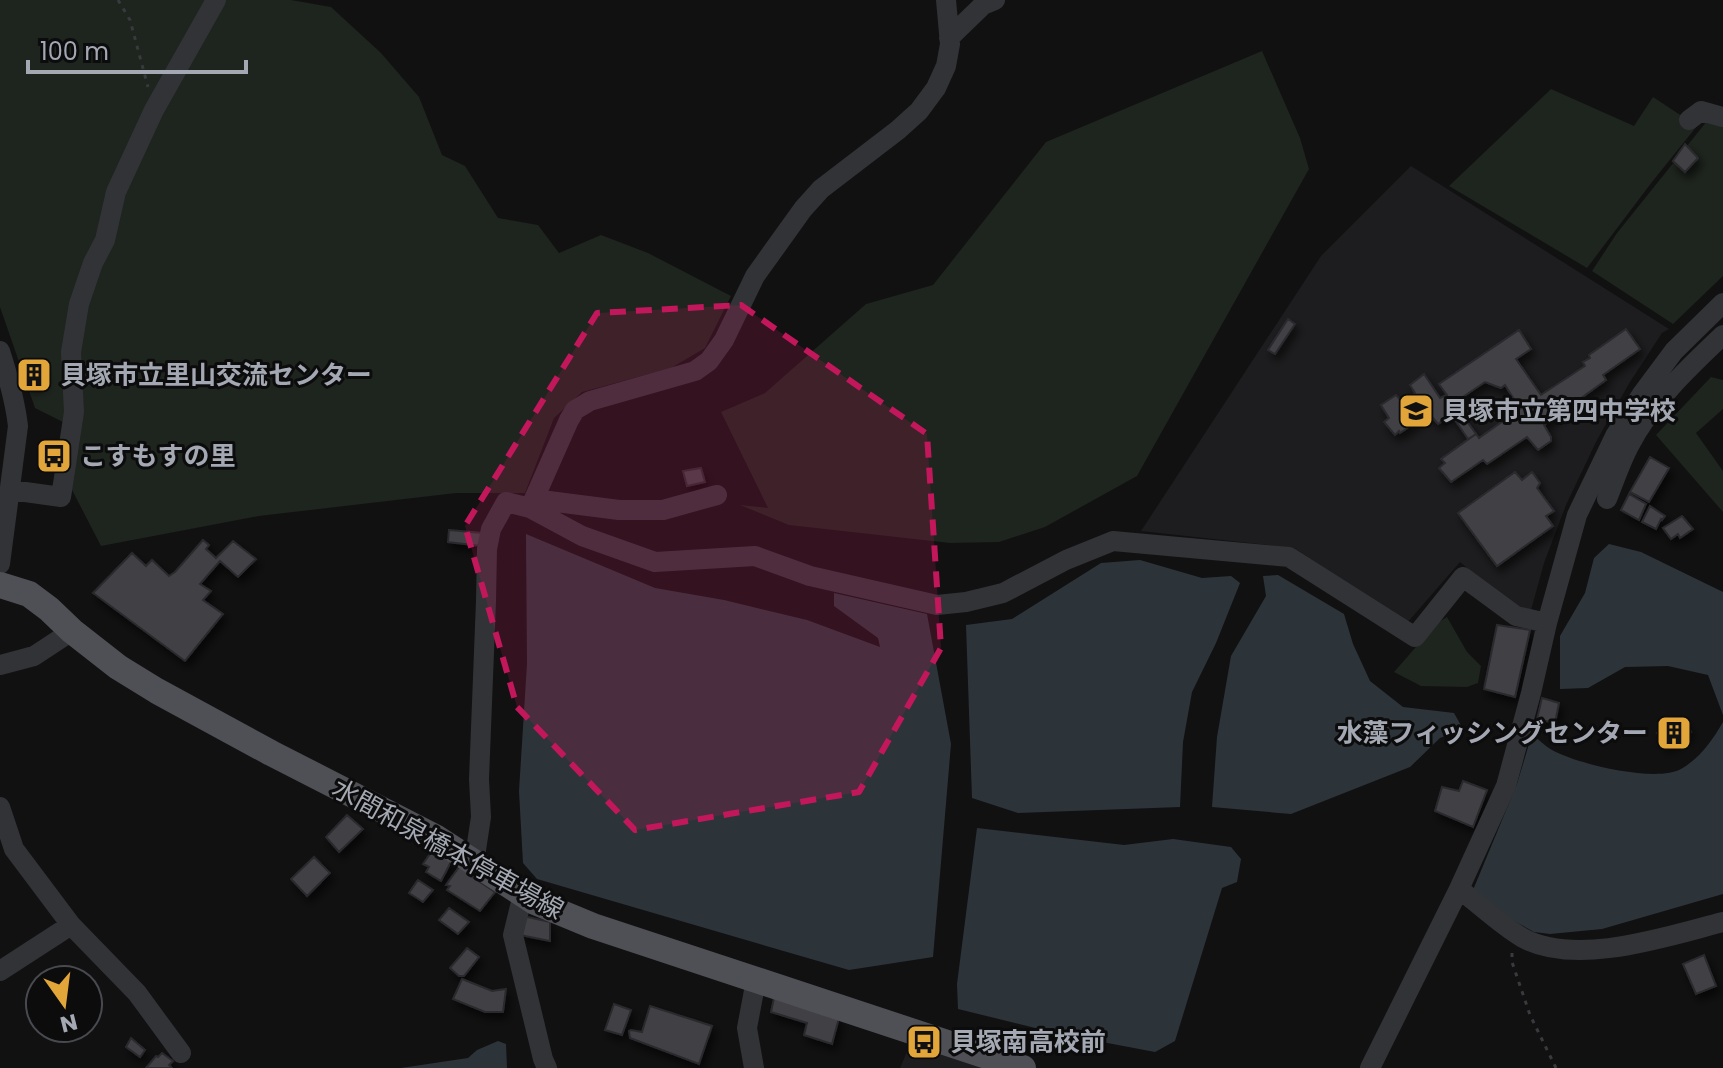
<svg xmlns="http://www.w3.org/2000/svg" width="1723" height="1068" viewBox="0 0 1723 1068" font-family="Poppins,'Noto Sans JP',sans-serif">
  <defs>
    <filter id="shadow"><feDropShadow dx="3.5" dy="6" stdDeviation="4" flood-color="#0009"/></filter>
  </defs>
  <rect width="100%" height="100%" fill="#111112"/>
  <path fill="#1d1d1f" d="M1411,166L1669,329L1662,333L1630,382L1597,440L1566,505L1544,563L1530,614L1517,610L1460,562L1407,623L1294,548L1141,531L1321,256Z
    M912,1040L992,1068H900Z"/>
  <path fill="#1e241e" d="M0,0H291L331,7L381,53L419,97L442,155L465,166L498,218L538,225L559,253L601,235L648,253L731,296L705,348L671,368L582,392L554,418L525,493H456L259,516L101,546L71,488L77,429L35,408L0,307Z
    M1262,51L1300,138L1309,169L1137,476L1045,527L999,542L950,543L789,525L740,505L768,508L721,412L765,393L866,304L933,285L1046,142Z
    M1551,89L1634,126L1653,97L1697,126L1652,182L1587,268L1449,186Z
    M1707,121L1723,126V276L1673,324L1592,271L1617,233Z
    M1711,377L1723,380V409L1696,433L1723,471V512L1656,435Z
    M1447,617L1467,652L1481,666L1478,683L1467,687L1421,686L1394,672L1437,623Z"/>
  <path fill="#2c343a" d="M526,534L655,588L724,600L807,620L880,647L878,638L834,606V593L927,614L951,744L933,957L849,970L537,879L523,863L519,791L527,664Z
    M1609,544L1641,552L1723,592V715L1708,675L1668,666L1625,667L1588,688L1560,689V636L1585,593L1594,558Z
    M1140,560L1202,578L1231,576L1240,583L1216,643L1192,692L1183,742L1180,807L1018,813L972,798L966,625L1012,619L1101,563Z
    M1278,575L1344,614L1353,644L1370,681L1403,707L1454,713L1463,729L1440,738L1410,767L1291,814L1212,807L1217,737L1231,656L1266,596L1263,576Z
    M1723,722V894L1602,929L1550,934L1534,932L1509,918L1473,890L1517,784L1532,734C1539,740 1545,746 1552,750C1577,764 1656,783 1681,769C1700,758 1712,741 1723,722Z
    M977,828L1124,845L1173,839L1231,847L1241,859L1237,882L1222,888L1175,1041L1155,1052L1060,1034L958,1009L957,984Z
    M498,1041L506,1044L507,1068H401L468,1058L477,1050Z"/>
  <path fill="#404145" stroke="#2b2b2e" stroke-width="2" filter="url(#shadow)" d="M1685,144L1698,158L1685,172L1673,161Z
    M1288,319L1295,324L1275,354L1268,350Z
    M1626,329L1640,349L1603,375L1606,380L1544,425L1551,437V441L1538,450L1527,437L1487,464L1483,460L1451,482L1439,468L1445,463L1441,459L1476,434L1479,438L1520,409L1505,385L1501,388L1485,382L1454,403L1458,409L1438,424L1429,413L1400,433L1399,431L1395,435L1384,422L1389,418L1381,405L1396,395L1401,401L1415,393L1410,385L1424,374L1440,398L1447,395L1439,384L1519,330L1531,349L1516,359L1541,395L1585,366L1583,362L1590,358L1589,355Z
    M38,364L44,382L29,387L24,369Z
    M1458,409L1476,434L1468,439L1451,414Z
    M1650,457L1669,468L1649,502L1630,492Z
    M701,468L705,482L687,486L683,471Z
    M1515,472L1522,480L1532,472L1540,483L1537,488L1554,511L1546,516L1553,526L1497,566L1458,513Z
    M1629,494L1646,504L1639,520L1621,510Z
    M1650,506L1665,516L1662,520L1661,519L1656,529L1642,522Z
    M1682,516L1693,529L1680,538L1678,534L1671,539L1663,528Z
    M449,530L482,533L481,546L448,542Z
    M203,540L209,545L206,549L216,558L233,541L256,559L238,577L220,561L200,584L211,591L203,600L223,614L185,661L93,593L132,553L146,566L152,560L169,576L175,572Z
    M1497,625L1530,630L1515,697L1484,689Z
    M1542,698L1559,703L1555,723L1537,719Z
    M1683,719L1691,732L1665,747L1657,733Z
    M1463,781L1487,790L1473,827L1435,811L1442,787L1459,791Z
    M347,815L363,829L339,852L326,837Z
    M434,848L452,860L441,881L426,872L429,867L423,864Z
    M314,857L330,873L307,896L291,879Z
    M462,863L471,876L495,892L480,911L447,890L450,886L446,885Z
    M418,880L433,890L423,902L409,893Z
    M449,908L469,922L458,934L439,920Z
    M523,916L550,922V941L520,935Z
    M467,948L479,957L464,976H459L450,968Z
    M1704,955L1716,986L1696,994L1683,964Z
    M462,979L492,991L506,989L503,1012H485L453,999Z
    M774,998L839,1018L832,1044L804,1035L807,1023L771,1012Z
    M614,1004L631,1010L622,1035L605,1030Z
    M650,1006L712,1026L699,1064L630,1038L629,1031L631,1030L642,1032Z
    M131,1038L145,1050L140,1057L126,1047Z
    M162,1053L173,1061L169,1065L172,1068H146L156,1056L158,1057Z"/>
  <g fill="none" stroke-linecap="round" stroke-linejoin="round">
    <path stroke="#383a3e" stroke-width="3" stroke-dasharray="4 6" stroke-linecap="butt" d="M118,0L130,20L148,87
      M1512,953V962L1530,1015L1556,1068"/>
    <path stroke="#323337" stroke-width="20" d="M949,38L983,5L995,0
      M1689,120L1701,111L1723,117
      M0,351C8,376 15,400 18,426L0,564
      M11,490L61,497L74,412L71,352L79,304L93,263L105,240L116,192L154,110L216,0
      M1607,499C1614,482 1620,463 1629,446C1651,403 1688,368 1723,335
      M541,500L619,510H663L717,495
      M530,508L569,420L575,410L590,401L695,371L709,361L724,340L755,276L803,209L821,189L898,130L919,111L936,88L946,66L950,44L946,0
      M0,665L34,656L72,631
      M0,807L14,849L71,925L137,993L181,1053
      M474,863L481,817L479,779L486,601L487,549L491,529L506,502L530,508L582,536L655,562L755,556L810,576L937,605L966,602L1003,593L1066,560L1113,541L1289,557L1415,637L1463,577L1516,616L1547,623
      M1459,889C1479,904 1502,926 1523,938C1577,967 1668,936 1723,922
      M523,894L513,935L543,1059L547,1068
      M0,971L71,925
      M754,1068L747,1028L756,980
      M1370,1068L1459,889L1506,786L1531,693L1547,623L1577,515L1615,436L1642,394L1674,351L1723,303"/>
    <path stroke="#4f5056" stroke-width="26" d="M0,585L29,594L49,609L72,631L118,667L157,691L271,753L435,837L535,902L593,926L1023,1068"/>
  </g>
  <path fill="#c2185b" fill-opacity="0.2" stroke="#c2185b" stroke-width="6" stroke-dasharray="16 10" stroke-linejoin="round" d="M741,305L927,434L941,648L859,792L635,830L517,707L465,526L597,313Z"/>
  <defs>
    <symbol id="building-square" viewBox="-11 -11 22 22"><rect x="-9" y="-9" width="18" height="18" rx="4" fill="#e2a53a" stroke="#0c0c0d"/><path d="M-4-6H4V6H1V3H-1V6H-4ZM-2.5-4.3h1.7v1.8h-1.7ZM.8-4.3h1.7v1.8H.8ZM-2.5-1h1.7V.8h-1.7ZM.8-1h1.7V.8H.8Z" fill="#111"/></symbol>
    <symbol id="university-square" viewBox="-11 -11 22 22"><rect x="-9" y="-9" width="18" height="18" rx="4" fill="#e2a53a" stroke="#0c0c0d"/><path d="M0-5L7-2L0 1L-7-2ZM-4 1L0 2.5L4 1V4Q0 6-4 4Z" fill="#111"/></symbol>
    <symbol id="bus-square" viewBox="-11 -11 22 22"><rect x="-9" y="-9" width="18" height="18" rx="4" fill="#e2a53a" stroke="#0c0c0d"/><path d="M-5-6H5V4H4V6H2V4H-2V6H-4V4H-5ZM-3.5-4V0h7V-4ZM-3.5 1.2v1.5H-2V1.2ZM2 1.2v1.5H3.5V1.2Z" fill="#111"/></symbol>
  </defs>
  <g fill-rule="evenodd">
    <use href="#building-square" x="14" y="355" width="40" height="40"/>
    <use href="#university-square" x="1396" y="391" width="40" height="40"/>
    <use href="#bus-square" x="34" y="436" width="40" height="40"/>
    <use href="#building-square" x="1654" y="713" width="40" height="40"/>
    <use href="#bus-square" x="904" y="1022" width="40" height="40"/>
  </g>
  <g text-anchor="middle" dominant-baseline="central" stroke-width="6" stroke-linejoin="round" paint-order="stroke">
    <g font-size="26" font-weight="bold" fill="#a3a8b2" stroke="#0c0c0d" text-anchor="start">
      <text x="60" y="375">貝塚市立里山交流センター</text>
      <text x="1442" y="411">貝塚市立第四中学校</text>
      <text x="80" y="456">こすもすの里</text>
      <text x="1648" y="733" text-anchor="end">水藻フィッシングセンター</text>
      <text x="950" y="1042">貝塚南高校前</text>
    </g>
    <g font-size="26" fill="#a3a8b2" stroke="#0c0c0d">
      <text transform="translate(448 849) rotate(29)">水間和泉橋本停車場線</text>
    </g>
  </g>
  <g transform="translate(64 1004) rotate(166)"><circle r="38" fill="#0c0c0d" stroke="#484a4f" stroke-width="2"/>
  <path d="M0-6L14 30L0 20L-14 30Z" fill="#e2a53a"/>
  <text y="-12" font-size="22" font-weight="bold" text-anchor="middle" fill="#a3a8b2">N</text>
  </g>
  <path d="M28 60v12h218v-12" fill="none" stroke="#a3a8b2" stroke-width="4"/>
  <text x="40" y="60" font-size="24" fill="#a3a8b2" stroke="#0c0c0d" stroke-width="6" paint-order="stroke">100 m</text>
</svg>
